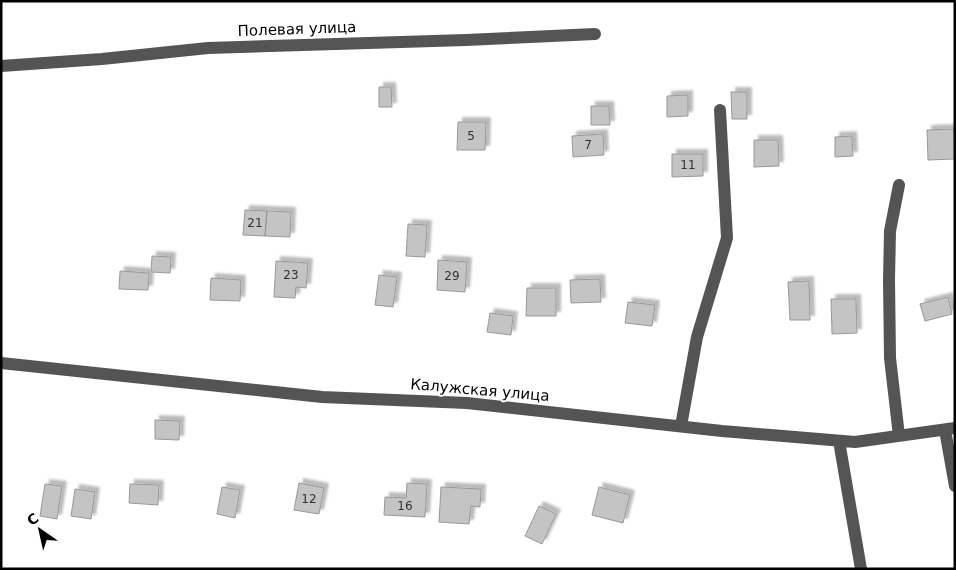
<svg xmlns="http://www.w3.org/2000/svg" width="956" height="570" viewBox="0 0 956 570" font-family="'DejaVu Sans',sans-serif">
  <defs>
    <filter id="shadow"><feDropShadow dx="4.5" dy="-4.5" stdDeviation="1" flood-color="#0004"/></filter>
  </defs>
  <rect width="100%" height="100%" fill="#fff"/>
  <path fill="#c4c4c4" stroke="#989898" filter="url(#shadow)" d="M379,87H391L392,107H379Z
    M731,92H747V119H732Z
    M688,95V116L667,117V96Z
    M591,106H609L610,125H591Z
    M458,122H486L485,150H457Z
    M954,129L955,159L928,160L927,130Z
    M603,134L604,155L573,157L572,136Z
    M852,136L853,156L835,157V137Z
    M754,140H778L779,166L754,167Z
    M672,154H703V176L672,177Z
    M245,210L267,211L265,236L243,235Z
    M267,211L291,212L290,237L265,236Z
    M408,224L427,225L425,257L406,256Z
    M152,256L171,257L170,273L151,272Z
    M438,260L467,262L465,292L437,290Z
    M276,261L308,263L306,288L296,287L295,298L274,297Z
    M120,271L149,273L148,290L119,289Z
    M379,275L397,277L393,307L375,305Z
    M211,278L241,280L240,301L210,300Z
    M600,279L601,302L571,303L570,280Z
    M809,281L810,320H790L788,282Z
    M527,288H556V316H526Z
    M948,297L952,314L925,321L920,304Z
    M831,299H856L857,333L832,334Z
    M628,302L655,305L652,326L625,323Z
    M490,313L513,316L511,335L487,332Z
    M155,420L180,421L179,440L155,439Z
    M299,483L324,488L319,514L294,510Z
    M407,483L427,484L425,517L384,515L385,497L406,498Z
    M45,484L62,486L57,519L40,516Z
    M130,484L159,485L158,505L129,503Z
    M222,487L240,490L235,518L217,514Z
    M441,487L481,489L480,507L471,506L469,524L439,522Z
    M599,487L630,495L623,523L592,515Z
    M75,489L95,492L91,519L71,516Z
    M539,506L556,514L542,544L525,536Z"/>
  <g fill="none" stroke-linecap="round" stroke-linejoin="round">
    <path stroke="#545454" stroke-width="12" d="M1,66L102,59L208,48L466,40L595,34
      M1,363L322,397L467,403L722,431L855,442L955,428
      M681,426L697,337L727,238L720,110
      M945,430L955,486
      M899,436L890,358L889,280L890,231L899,185
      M839,441L861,569"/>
  </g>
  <g text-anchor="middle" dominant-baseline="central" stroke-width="4" stroke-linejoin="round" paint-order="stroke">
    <g font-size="12" fill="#313131">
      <text x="471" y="136">5</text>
      <text x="588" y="145">7</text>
      <text x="688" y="165">11</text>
      <text x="255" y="223">21</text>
      <text x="291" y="275">23</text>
      <text x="452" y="276">29</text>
      <text x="309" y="499">12</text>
      <text x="405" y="506">16</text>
    </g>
    <g font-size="15" fill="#000" stroke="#fff">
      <text transform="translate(297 29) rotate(-2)">Полевая улица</text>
      <text transform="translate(480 390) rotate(5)">Калужская улица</text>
    </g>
  </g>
  <rect width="956" height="570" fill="none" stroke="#000000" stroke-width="5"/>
  <g transform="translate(40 530) rotate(326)" stroke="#ffffff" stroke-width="4" paint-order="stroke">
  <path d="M0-4L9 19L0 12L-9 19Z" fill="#000000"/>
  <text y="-8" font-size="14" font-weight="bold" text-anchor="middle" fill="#000000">С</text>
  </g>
</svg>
